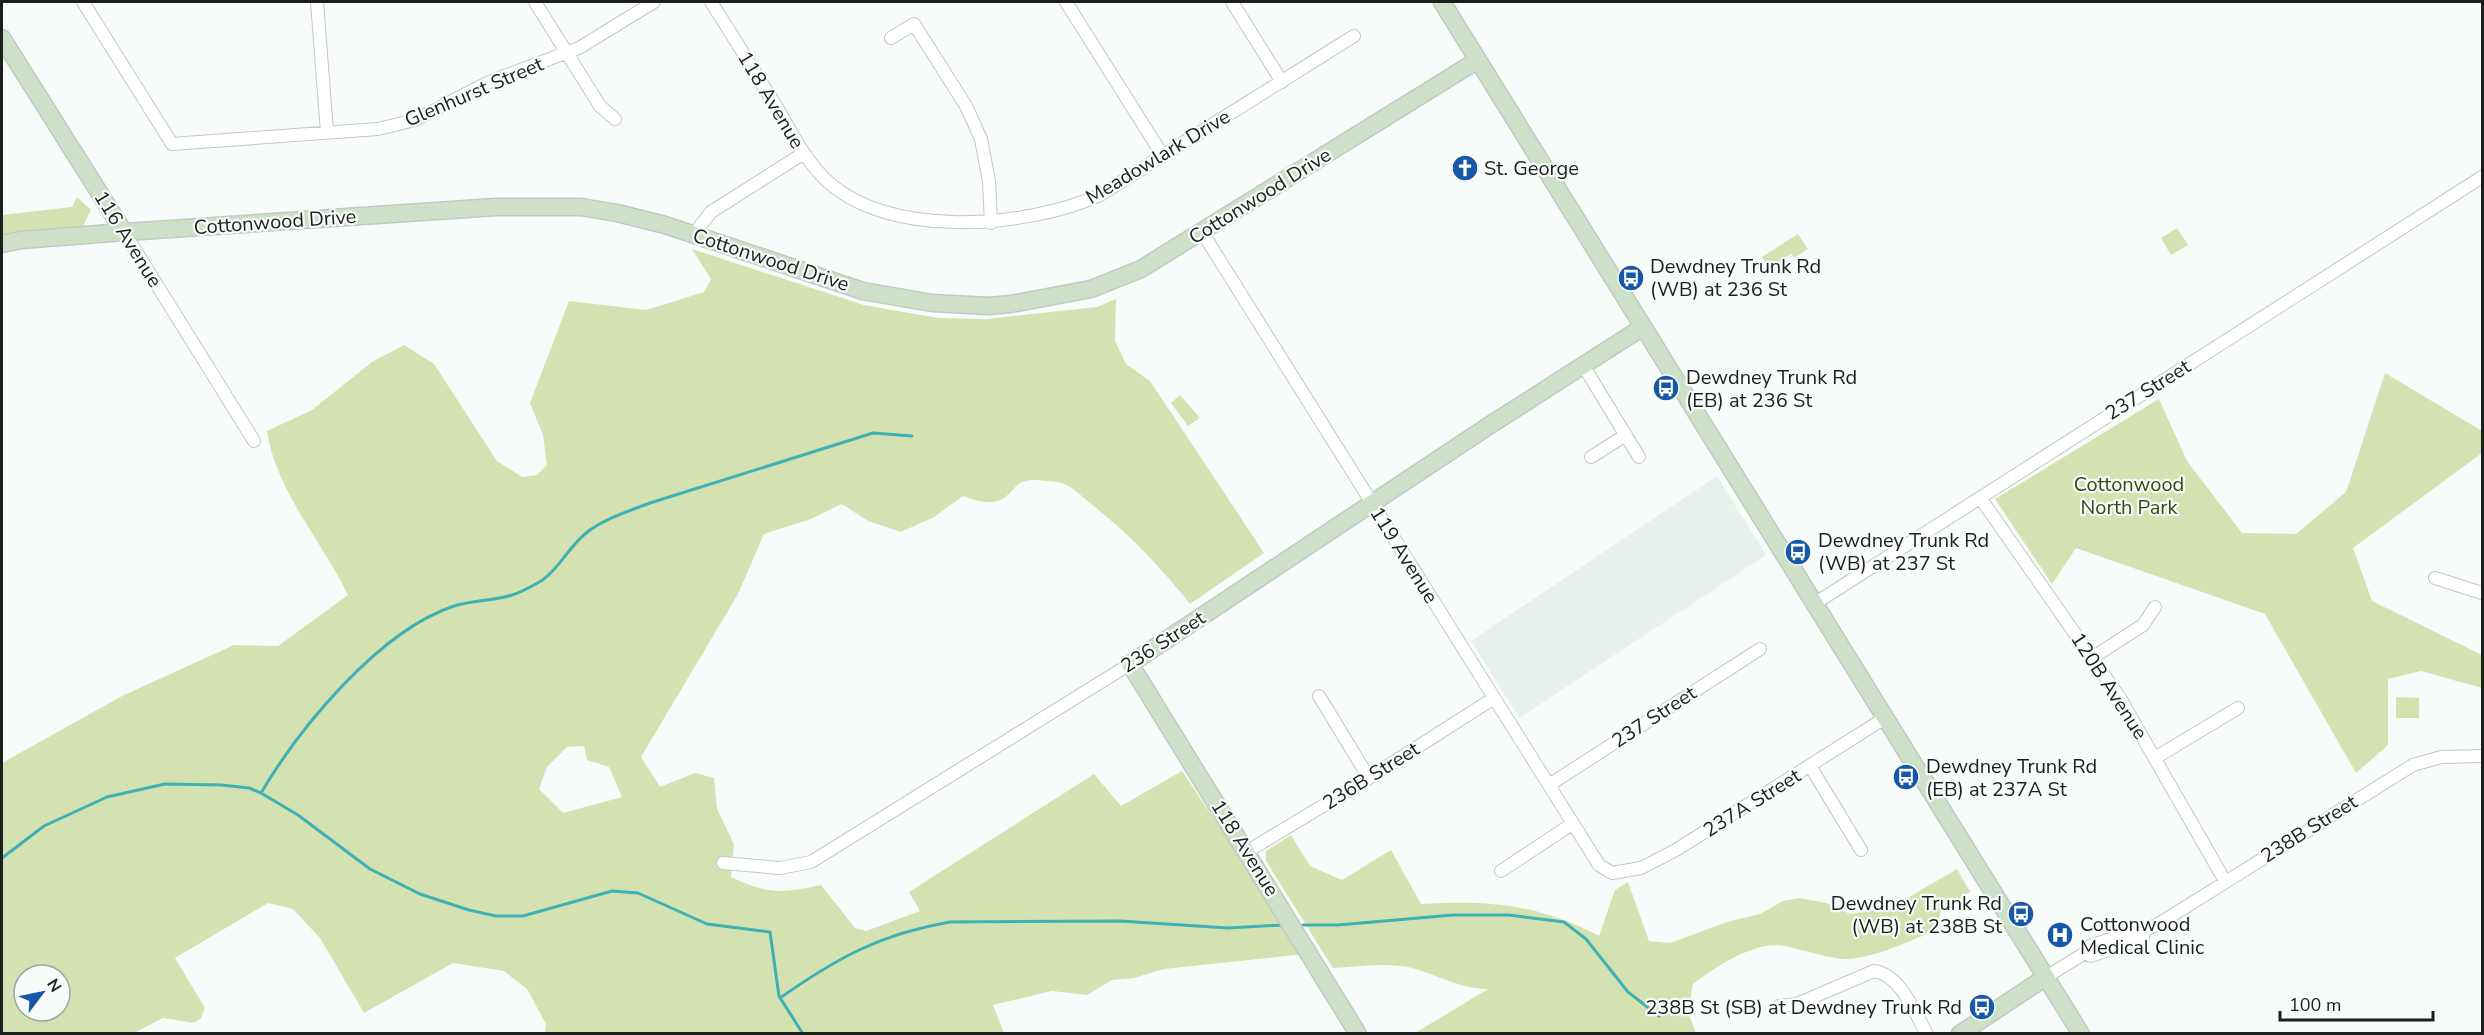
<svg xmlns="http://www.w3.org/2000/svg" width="2484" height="1035" viewBox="0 0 2484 1035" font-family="'Nunito Sans',sans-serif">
  <rect width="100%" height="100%" fill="#f7fbf9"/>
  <path fill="#e6f1eb" d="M1717,476L1766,555L1519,718L1471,641Z"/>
  <path fill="#d4e2b2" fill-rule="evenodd" d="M77,197L91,210L83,226L2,238V215L72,207Z
    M2177,228L2188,245L2171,255L2161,238Z
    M1798,234L1808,249L1794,258L1791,254L1769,268L1762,257Z
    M692,249L864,305L938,318L987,319L1097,307L1116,299L1115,341L1126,364L1150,381L1264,553L1190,604C1160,566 1128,533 1090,503C1083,498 1073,487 1064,484C1056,481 1041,480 1032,480C1004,481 1016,516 963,496L934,517L901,532L868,521L842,504L811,519L764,534L738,594L641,757L660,787L695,773L714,778L717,809L734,844L731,877C769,895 782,893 821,885L855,928L866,931L920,911L909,892L1094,774L1121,806L1182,771L1305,954L1164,969L1134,978L1112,980L1087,995L1052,991L993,1005L1004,1033L545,1034L546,1024L527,989L504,971L453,963L364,1013L320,938L293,909L268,903L175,958L205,1008L201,1018L194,1023L163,1018L134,1033L2,1034V763L122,696L234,645L278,646L348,595C322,541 276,491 267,431L312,410L372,362L404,345L434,364L497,461L522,477L537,475L547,465L543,435L530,403L569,301L646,310L704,292L711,279ZM584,746L587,760L609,767L622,797L563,813L539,789L547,767L567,747ZM24,975H60V1011H24Z
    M2385,373L2482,431V453L2353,548L2372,601L2482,655V688L2421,671L2388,679V745L2356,773L2265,614L2076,548L2052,584L1995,499L2159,399L2187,461L2242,533L2296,534L2346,492Z
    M1180,395L1200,418L1188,426L1171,403Z
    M2396,697L2419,698V718H2396Z
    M1291,835L1310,866L1342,880L1391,850L1421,904C1488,900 1539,904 1599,936L1615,890L1628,882L1649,941L1670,943L1730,921L1760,914L1783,901L1799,898L1826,903L1850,914L1892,907L1957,869L1970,892L1941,911L1935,930C1911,941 1869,960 1843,959C1823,957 1804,950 1785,946C1754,940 1716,967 1693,984L1688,1012L1696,1033H1415L1488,989C1457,988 1441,976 1412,968C1387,962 1359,967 1333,968L1266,861V851Z"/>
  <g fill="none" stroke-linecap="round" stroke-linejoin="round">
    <path stroke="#3fb1b5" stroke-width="3" d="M261,793C300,727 379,631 454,606C473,600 494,601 512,595C522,592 532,586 541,581C558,570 569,547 585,534C603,519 629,511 650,503L873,433L912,436
      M2,858L44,826L107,797L165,784L221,785L249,788L261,793L298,815L370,869L420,894L469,910L496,916H523L612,891L638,893L707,924L770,932L779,996L803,1034
      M1303,925H1338L1453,915H1509L1564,922L1586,939L1628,992L1659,1016
      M780,998C837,958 880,934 950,922L1120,921L1228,928L1282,925"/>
    <defs>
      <path id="street" d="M83,2L172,144L378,129L415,120L491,81L579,48L654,2
        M317,2L327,132
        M535,2L600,106L615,119
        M711,2C733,36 754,71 776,106C791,131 803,157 824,178C886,240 1027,228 1100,195L1354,36
        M1066,2L1163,156
        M1232,2L1282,82
        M891,38L914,24L966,106L981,139L989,181L991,223
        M124,232L254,441
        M1202,232L1599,865L1612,873L1641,868L1676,850L1885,718
        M694,234L711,212L804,153
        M1583,365L1639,457
        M1591,457L1626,435
        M1981,499L2120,698L2225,881
        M2435,578L2482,593
        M1814,604L2482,177
        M2092,658L2143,625L2155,607
        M1319,696L1369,778
        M2155,758L2238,708
        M1810,766L1861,850
        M1549,785L1760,649
        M1248,851L1369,778L1494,698
        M723,863L780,868L811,862L1130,664
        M1501,871L1572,824
        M2085,953L2091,956L2137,940L2143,937L2144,931
        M2046,977L2085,953L2090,946L2140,929L2144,931L2160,923L2413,765L2441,757L2482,756
        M1779,1006L1797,1004L1874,971C1901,975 1914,1012 1927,1034"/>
      <path id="secondary" d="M1442,2L2081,1034
        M2,38L124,232
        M2,244L21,240L111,233L496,207H581L617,213L665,225L863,291L932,303L989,306L1011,304L1091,289L1141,269L1478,60
        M1358,1034L1130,664L1490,425L1643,327
        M1960,1034L2046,977"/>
    </defs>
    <use href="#street" stroke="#c4c8c5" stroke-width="14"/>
    <use href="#secondary" stroke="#c4c8c5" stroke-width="19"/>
    <use href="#street" stroke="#fff" stroke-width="12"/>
    <use href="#secondary" stroke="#cde1c9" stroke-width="16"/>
  </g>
  <defs>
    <symbol id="church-disc" viewBox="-11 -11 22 22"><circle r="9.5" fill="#1757a7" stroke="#f7fbf9"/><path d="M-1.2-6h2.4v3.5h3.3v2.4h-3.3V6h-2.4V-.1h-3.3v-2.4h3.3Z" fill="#fff"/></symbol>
    <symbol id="bus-disc" viewBox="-11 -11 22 22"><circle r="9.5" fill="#1757a7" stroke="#f7fbf9"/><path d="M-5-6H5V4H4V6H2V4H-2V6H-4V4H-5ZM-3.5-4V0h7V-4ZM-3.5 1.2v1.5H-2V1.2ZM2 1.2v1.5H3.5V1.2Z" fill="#fff"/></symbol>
    <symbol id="hospital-disc" viewBox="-11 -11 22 22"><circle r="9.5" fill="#1757a7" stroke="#f7fbf9"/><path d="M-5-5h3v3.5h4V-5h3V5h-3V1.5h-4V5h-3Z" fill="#fff"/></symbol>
  </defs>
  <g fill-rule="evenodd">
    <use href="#church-disc" x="1450" y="153" width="30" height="30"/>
    <use href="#bus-disc" x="1616" y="263" width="30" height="30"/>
    <use href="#bus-disc" x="1651" y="373" width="30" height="30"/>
    <use href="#bus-disc" x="1783" y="537" width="30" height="30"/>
    <use href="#bus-disc" x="1891" y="762" width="30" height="30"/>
    <use href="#bus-disc" x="2006" y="899" width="30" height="30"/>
    <use href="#hospital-disc" x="2045" y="920" width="30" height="30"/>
    <use href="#bus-disc" x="1967" y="992" width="30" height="30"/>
  </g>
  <g text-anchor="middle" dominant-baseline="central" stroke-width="4.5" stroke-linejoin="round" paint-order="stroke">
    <g font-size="20" fill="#1d1f1e" stroke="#f7fbf9">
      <text transform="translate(474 92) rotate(-23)">Glenhurst Street</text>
      <text transform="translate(771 100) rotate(59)">118 Avenue</text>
      <text transform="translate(1158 157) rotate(-31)">Meadowlark Drive</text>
      <text transform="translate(1260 196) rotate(-32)">Cottonwood Drive</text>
      <text transform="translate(275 222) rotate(-4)">Cottonwood Drive</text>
      <text transform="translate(128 239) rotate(58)">116 Avenue</text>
      <text transform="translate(771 260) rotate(18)">Cottonwood Drive</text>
      <text transform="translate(2148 390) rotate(-32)">237 Street</text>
      <text transform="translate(1404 555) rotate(58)">119 Avenue</text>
      <text transform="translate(1163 642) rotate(-33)">236 Street</text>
      <text transform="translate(2109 686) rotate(57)">120B Avenue</text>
      <text transform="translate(1654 717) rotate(-33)">237 Street</text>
      <text transform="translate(1371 776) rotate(-32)">236B Street</text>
      <text transform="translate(1752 803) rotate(-32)">237A Street</text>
      <text transform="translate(2309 829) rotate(-32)">238B Street</text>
      <text transform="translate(1245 848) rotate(58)">118 Avenue</text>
    </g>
    <g font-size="20" fill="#1d1f1e" stroke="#f7fbf9" text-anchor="start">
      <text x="1484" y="168">St. George</text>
      <text x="1650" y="266">Dewdney Trunk Rd<tspan x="1650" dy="23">(WB) at 236 St</tspan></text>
      <text x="1686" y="377">Dewdney Trunk Rd<tspan x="1686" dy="23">(EB) at 236 St</tspan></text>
      <text x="1818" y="540">Dewdney Trunk Rd<tspan x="1818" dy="23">(WB) at 237 St</tspan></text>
      <text x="1926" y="766">Dewdney Trunk Rd<tspan x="1926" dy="23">(EB) at 237A St</tspan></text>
      <text x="2002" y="903" text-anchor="end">Dewdney Trunk Rd<tspan x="2002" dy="23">(WB) at 238B St</tspan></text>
      <text x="2080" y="924">Cottonwood<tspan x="2080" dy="23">Medical Clinic</tspan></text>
      <text x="1962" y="1007" text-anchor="end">238B St (SB) at Dewdney Trunk Rd</text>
    </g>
    <g font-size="20" fill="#3b4710" stroke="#f7fbf9">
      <text x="2129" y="484">Cottonwood<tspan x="2129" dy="23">North Park</tspan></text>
    </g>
  </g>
  <rect width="2484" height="1035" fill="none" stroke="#1d1f1e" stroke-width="6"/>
  <g transform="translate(42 993) rotate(58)"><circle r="28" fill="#f7fbf9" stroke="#a0a3a1" stroke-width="1.5"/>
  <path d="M0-4.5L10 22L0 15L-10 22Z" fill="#1757a7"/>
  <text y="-9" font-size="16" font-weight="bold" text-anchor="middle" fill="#1d1f1e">N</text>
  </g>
  <path d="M2280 1011v9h153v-9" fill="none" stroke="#1d1f1e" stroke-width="3"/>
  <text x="2289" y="1011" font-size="18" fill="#1d1f1e" stroke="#f7fbf9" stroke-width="4.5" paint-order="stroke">100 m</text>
</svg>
